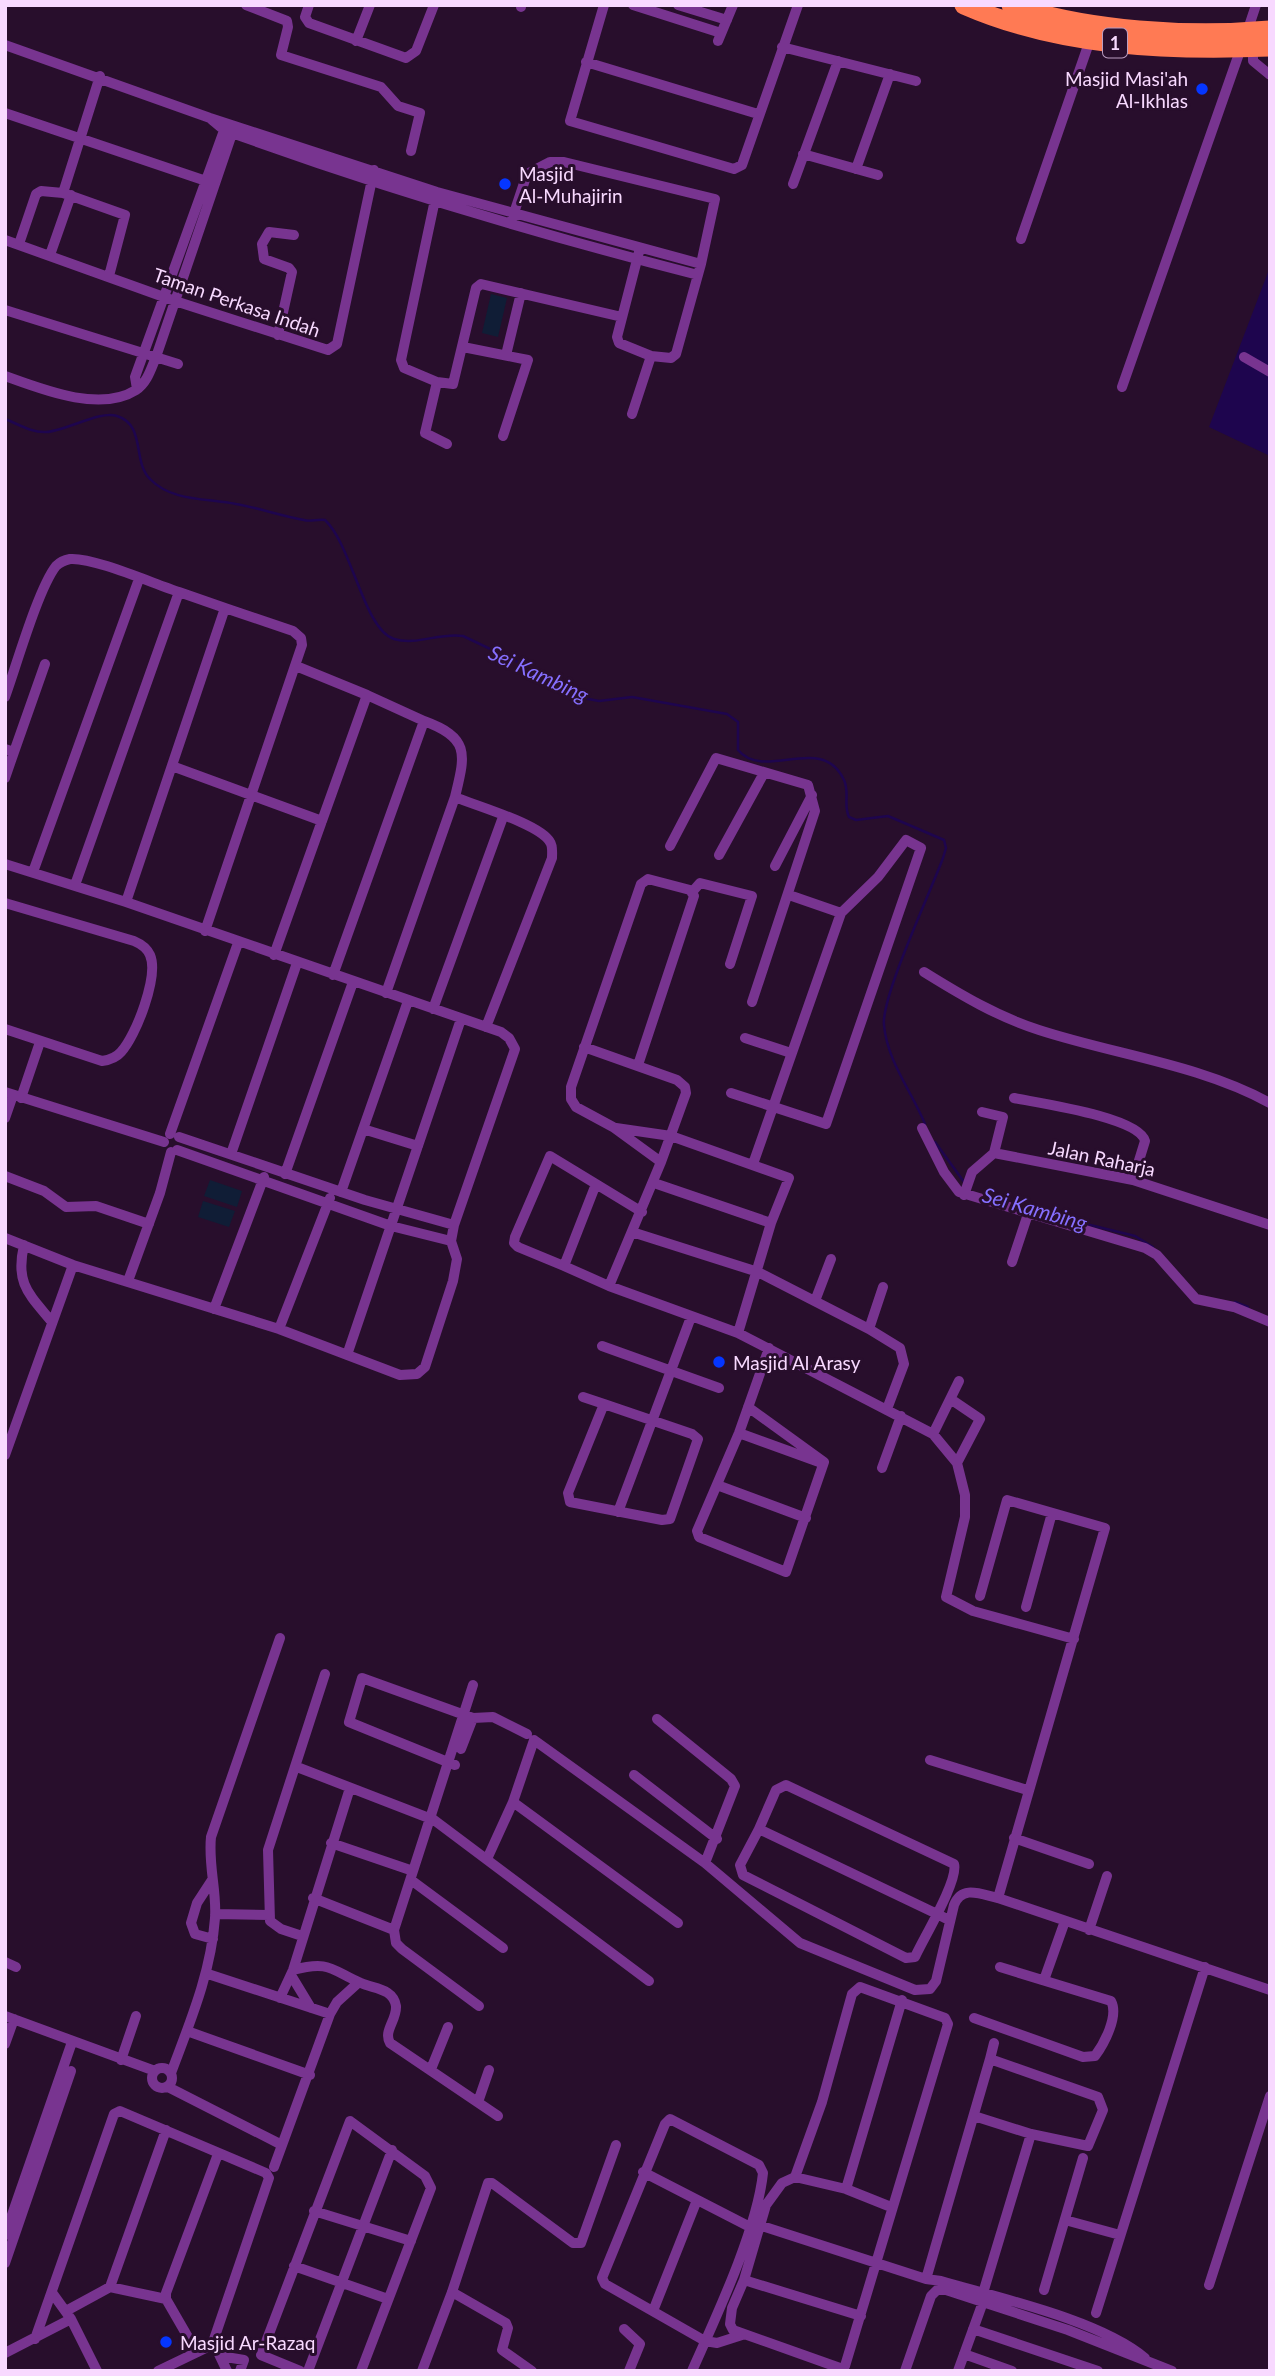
<svg xmlns="http://www.w3.org/2000/svg" width="1275" height="2376" viewBox="0 0 1275 2376" font-family="Lato,sans-serif">
  <rect width="100%" height="100%" fill="#280e2c"/>
  <path fill="#101d36" d="M491,294L507,298L498,337L482,333Z
    M210,1180L242,1191L237,1207L204,1196Z
    M203,1201L235,1211L229,1227L198,1217Z"/>
  <path fill="#1e054e" d="M1270,267V456L1209,427Z"/>
  <g fill="none" stroke-linecap="round" stroke-linejoin="round">
    <path stroke="#1e054e" stroke-width="2.5" d="M5,419C18,424 32,433 46,432C66,431 100,410 117,416C146,425 132,461 150,479C172,502 208,498 236,504C259,508 281,516 304,520C310,522 317,519 325,520C352,545 364,630 394,639C417,646 440,632 463,636L566,685L583,698L599,701L632,697L727,714L738,722V750C765,782 822,732 844,780C850,793 843,805 849,817L856,820L888,816L944,840L946,848L943,858C931,891 881,997 884,1025C887,1061 912,1092 925,1124
      M935,1142L964,1182
      M1074,1221L1135,1236L1153,1247
      M1235,1302L1248,1307"/>
    <path stroke="#783490" stroke-width="10" d="M246,5L287,21L288,27L281,55L381,87L398,106L420,113L411,151
      M309,5L305,17L309,23L406,58L416,51L434,5
      M604,5L570,121L734,169L742,165L798,5
      M633,5L721,33
      M678,5L727,20
      M521,7V5
      M1247,32L1256,5
      M356,41L370,5
      M718,41L733,5
      M5,45L210,118L437,192L701,264
      M782,47L916,81
      M1253,48V61L1270,75
      M586,62L758,114
      M100,76L63,193L125,215L109,276
      M5,113L212,183
      M212,120L224,130C380,187 538,234 698,275
      M803,154L878,175
      M856,169L890,74
      M793,184L838,61
      M436,195L401,360L404,368L437,382L453,384L476,288L481,284L622,317
      M512,219L527,174L550,162H564L715,199L701,264L676,354L671,358L651,356
      M1021,239L1090,40
      M5,240L175,301L328,350L337,344L374,170
      M19,244L36,194L41,191L63,193
      M50,255L71,195
      M5,310L178,364
      M278,335L292,272L289,268L264,259L262,244L269,232L294,235
      M463,347L528,360L503,436
      M506,355L521,293
      M1244,357L1270,372
      M5,376C41,389 100,413 136,390C147,383 151,369 156,357L234,128
      M437,382L425,433L447,444
      M1122,387L1241,48
      M137,389L135,377L226,125
      M632,414L651,356L619,343L617,337L639,252
      M296,666L367,695
      M5,697C16,667 38,589 56,566C60,562 65,560 70,559C93,557 154,584 179,592L75,885
      M5,749L14,752L45,664
      M172,766L322,821
      M5,778L14,752
      M670,846L716,758L808,785L815,811L752,1002
      M719,855L764,773
      M5,864L126,902L501,1032L509,1038L515,1049L454,1225L451,1241L457,1259L453,1281L425,1367L417,1374L400,1375L279,1329L73,1265L5,1238
      M775,866L812,795
      M33,872L139,579
      M693,891L700,883L752,896L730,964
      M789,895L841,913
      M126,902L225,608L179,592
      M5,903L134,941C141,944 147,948 150,955C159,976 136,1036 121,1052C116,1058 109,1060 102,1061L5,1029
      M205,931L302,645L301,638L293,631L225,608
      M274,955L367,695L424,721
      M924,972C961,995 998,1017 1039,1030C1116,1055 1198,1064 1270,1103
      M333,975L424,721C471,738 465,755 455,797C476,806 540,824 550,842C553,846 552,853 552,858L486,1027
      M386,993L455,797
      M433,1009L503,817
      M745,1038L791,1053
      M584,1047L677,1080L685,1087L686,1093L661,1162
      M5,1092L164,1142
      M731,1093L826,1124L921,848L906,840L878,877L841,913L753,1164
      M21,1098L40,1042
      M1014,1098C1038,1103 1139,1117 1145,1141L1133,1180
      M982,1112L1003,1117L994,1153
      M5,1118L13,1095
      M616,1128L671,1136L789,1178L771,1223L738,1333
      M922,1128L944,1172L959,1192L1145,1248L1157,1255L1196,1299L1234,1307L1270,1322
      M363,1129L418,1146
      M170,1134L238,943
      M179,1137L365,1200L454,1225
      M177,1150L391,1226L451,1241
      M994,1153L1133,1180L1270,1225
      M231,1154L297,963
      M285,1174L353,982
      M5,1176L44,1191L66,1207L96,1206L149,1224
      M654,1183L771,1223
      M341,1192L408,1001
      M964,1195L972,1172L994,1153
      M642,1212L596,1184L564,1266L609,1286L738,1333L933,1434L957,1463L965,1495V1517L946,1597L973,1611L1074,1639
      M632,1232L758,1272L869,1329L900,1348L904,1364L887,1409
      M24,1245C15,1284 29,1294 52,1322
      M1012,1262L1028,1214
      M564,1266L518,1247L514,1243L515,1237L550,1156L596,1184
      M128,1281L160,1193L171,1152
      M609,1286L661,1162L613,1127L576,1107L571,1099V1087L641,884L648,879L690,890L694,896L638,1065
      M815,1301L831,1259
      M214,1309L264,1177
      M279,1329L330,1198
      M869,1329L883,1287
      M602,1346L719,1388
      M347,1355L461,1019
      M583,1397L604,1404
      M952,1400L980,1419L957,1463
      M604,1404L692,1434L698,1439L670,1519L662,1520L570,1502L568,1493Z
      M748,1407L824,1462L786,1572L699,1537L697,1531L739,1433L769,1348
      M739,1433L819,1462
      M933,1434L959,1381
      M5,1455L73,1265
      M882,1468L901,1416
      M717,1485L806,1518
      M618,1512L691,1317
      M980,1596L1007,1500L1105,1528L998,1898
      M1026,1607L1052,1513
      M473,1685L394,1930L396,1943L402,1949L479,2006
      M657,1719L731,1779L735,1786L705,1863
      M461,1749L473,1718
      M930,1760L1027,1790
      M455,1765L349,1722L362,1678L473,1718L493,1717L527,1734
      M297,1767L434,1820L649,1981
      M634,1775L717,1839
      M513,1802L678,1923
      M759,1829L776,1790L786,1785L954,1864C959,1880 923,1939 915,1957L906,1958L743,1875L740,1865L759,1829L935,1913L949,1920
      M1014,1838L1089,1864
      M331,1843L413,1871
      M487,1859L513,1802L534,1740L705,1863L800,1943L915,1990L930,1989L936,1981L954,1905C962,1885 980,1894 998,1898L1270,1990
      M212,1880L197,1903L191,1923L195,1934L213,1939
      M411,1880L503,1948
      M313,1898L394,1930
      M215,1914L269,1915
      M1089,1930L1107,1876
      M302,1936L281,1929L270,1921L268,1850L325,1674
      M5,1962L16,1967
      M293,1970C330,1960 331,1970 361,1983C374,1989 393,1988 396,2006C397,2020 383,2031 390,2043L498,2116
      M208,1974L330,2014L337,2002L359,1982
      M291,1975L311,2008
      M1044,1980L1065,1921
      M280,1998L293,1970L350,1788
      M5,2016L155,2071
      M974,2018L1083,2057L1095,2056C1104,2044 1119,2016 1111,2001L1000,1967
      M187,2031L310,2075
      M5,2044L14,2019
      M990,2059L994,2043
      M121,2060L136,2016
      M152 2078a10 10 0 1 1 20 0a10 10 0 1 1-20 0Z
      M431,2069L448,2027
      M171,2073C190,2022 211,1973 215,1918C217,1891 208,1865 211,1837L280,1638
      M168,2087L282,2145
      M478,2102L489,2070
      M274,2167L330,2014
      M643,2172L750,2227L762,2226L926,2279L941,2281C999,2298 1100,2320 1145,2358
      M795,2177L822,2102L852,1994L860,1987L945,2018L948,2024L845,2366L840,2368L733,2330L730,2324L732,2308L744,2280L766,2205L782,2183L795,2177L846,2189L891,2207
      M846,2189L902,2000
      M314,2211L411,2241
      M1065,2220L1120,2235
      M5,2235L72,2042
      M5,2263L71,2071
      M294,2266L388,2299
      M926,2279L990,2059L1098,2097L1103,2110L1088,2146L1031,2134L974,2116
      M744,2280L861,2316
      M1209,2285L1270,2096
      M110,2287L166,2299
      M1044,2290L1083,2158
      M452,2292L506,2323L508,2328L502,2350L532,2371
      M983,2293L1031,2134
      M53,2294L71,2319L97,2371
      M66,2311L110,2287L166,2130
      M653,2311L697,2200
      M1096,2313L1205,1967
      M624,2329L640,2344L629,2371
      M973,2329L1098,2371
      M35,2339L114,2114L120,2111L266,2173L269,2178L212,2345L158,2371
      M196,2351L166,2299V2293L218,2154
      M218,2352L227,2371
      M5,2353L71,2319
      M964,2354L1012,2371
      M220,2356L244,2360L240,2371
      M300,2371L261,2355L350,2121L425,2176L431,2188L361,2371
      M308,2371L392,2150
      M422,2371L452,2292L488,2183H492L573,2243H581L616,2145
      M692,2371C716,2317 757,2230 763,2173L759,2165L670,2119L665,2124L602,2278L605,2284L705,2341L717,2343L742,2335
      M905,2371L931,2296L937,2290H946L1068,2330L1172,2371
      M958,2371L983,2302"/>
    <path stroke="#ff7a54" stroke-width="19" d="M964,5C1060,47 1167,51 1270,47
      M1011,5C1087,31 1190,37 1270,30"/>
  </g>
  <g fill="#0536ff" stroke="#280e2c" stroke-width="2.5">
    <circle cx="1202" cy="89" r="7"/>
    <circle cx="505" cy="184" r="7"/>
    <circle cx="719" cy="1362" r="7"/>
    <circle cx="166" cy="2342" r="7"/>
  </g>
  <g text-anchor="middle" dominant-baseline="central" stroke-width="6" stroke-linejoin="round" paint-order="stroke">
    <rect fill="#280e2c" stroke="#ba9cc0" stroke-width="2" x="1103" y="28.5" width="24" height="29" rx="5"/>
    <g font-size="18" font-weight="bold" fill="#f8d9ff">
      <text x="1115" y="43">1</text>
    </g>
    <g font-size="19" fill="#f8d9ff" stroke="#280e2c" text-anchor="start">
      <text x="1188" y="78" text-anchor="end">Masjid Masi'ah<tspan x="1188" dy="22">Al-Ikhlas</tspan></text>
      <text x="519" y="173">Masjid<tspan x="519" dy="22">Al-Muhajirin</tspan></text>
      <text x="733" y="1362">Masjid Al Arasy</text>
      <text x="180" y="2342">Masjid Ar-Razaq</text>
    </g>
    <g font-size="19" fill="#f8d9ff" stroke="#280e2c">
      <text transform="translate(237 302) rotate(19)">Taman Perkasa Indah</text>
      <text transform="translate(1102 1158) rotate(12)">Jalan Raharja</text>
    </g>
    <g font-size="21" font-style="italic" fill="#866fff" stroke="#280e2c">
      <text transform="translate(539 673) rotate(25)">Sei Kambing</text>
      <text transform="translate(1035 1208) rotate(16)">Sei Kambing</text>
    </g>
  </g>
  <rect width="1275" height="2376" fill="none" stroke="#f8d9ff" stroke-width="14"/>
</svg>
